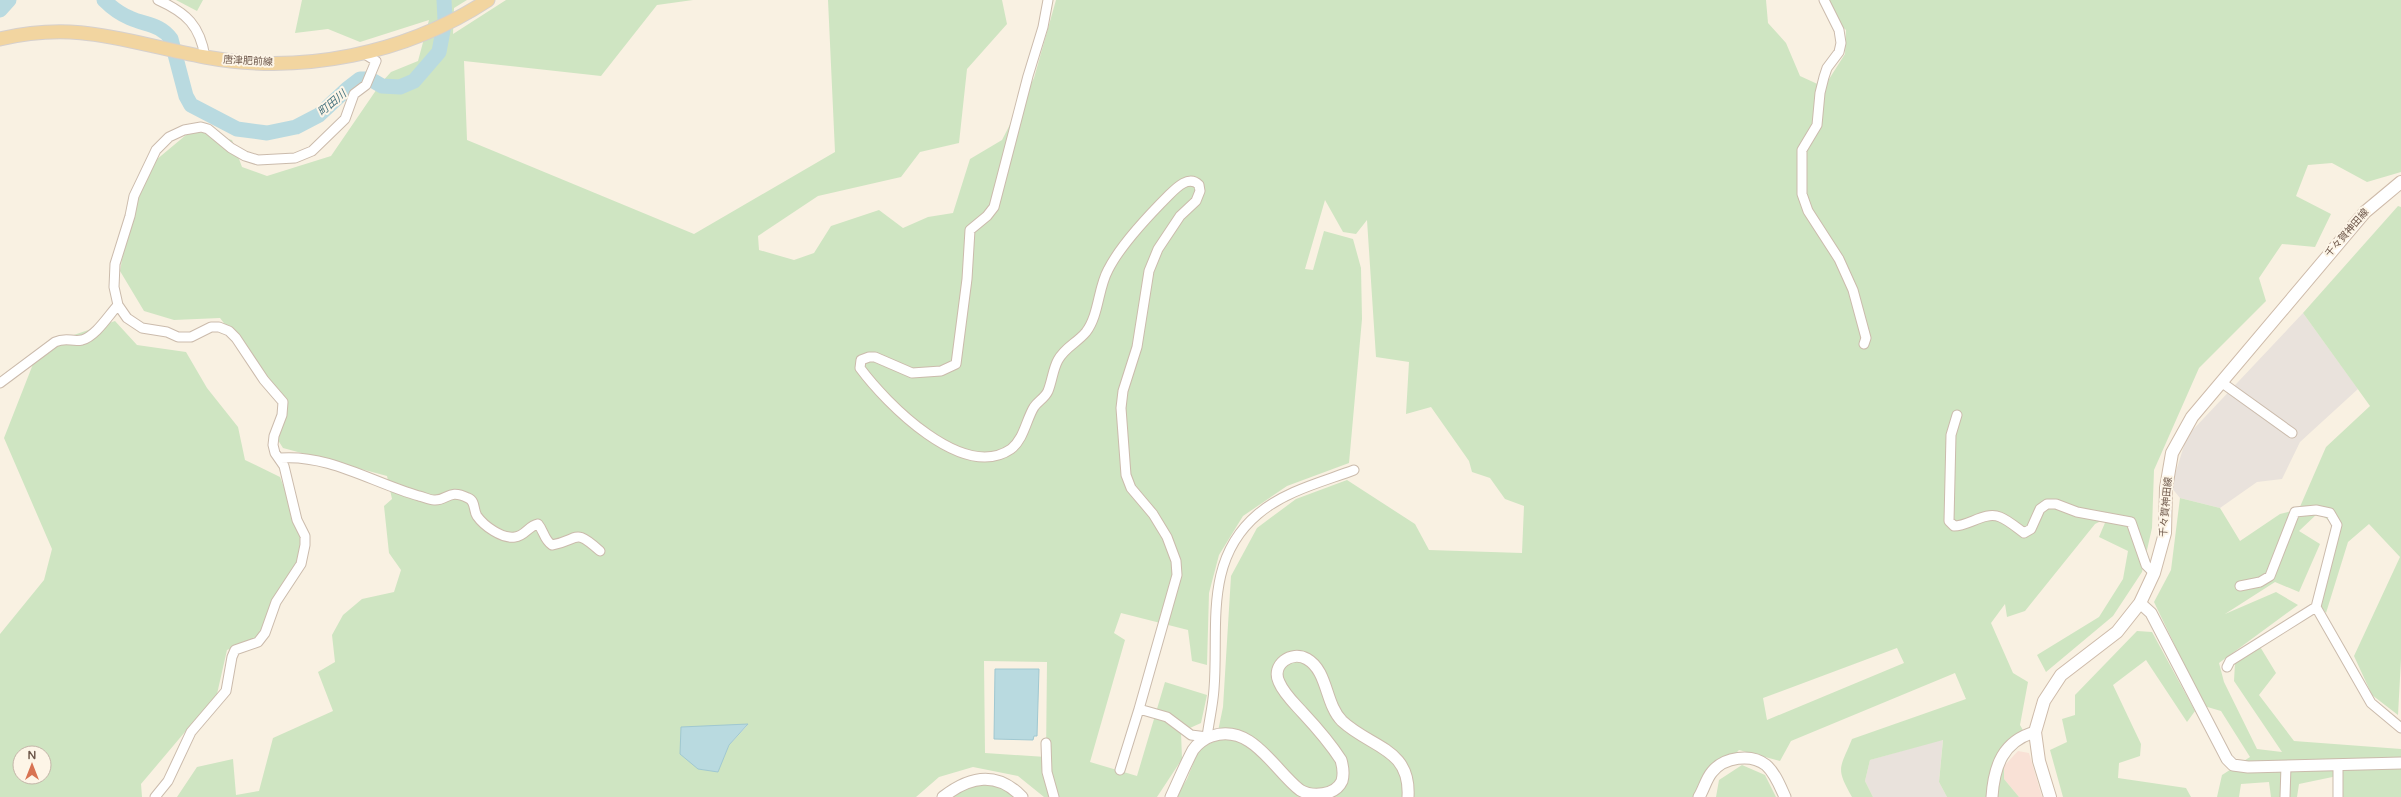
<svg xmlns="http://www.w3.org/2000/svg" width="2401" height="797" viewBox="0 0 2401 797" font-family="'Varela Round','Noto Sans JP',sans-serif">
  <rect width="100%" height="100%" fill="#f9f1e2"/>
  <path fill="#f9e1d6" d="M2018,751L2029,753L2042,797H2019L2004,779V766Z"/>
  <path fill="#e9e2dc" d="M2303,313L2358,389L2300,442L2282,479L2257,482L2220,508L2180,498L2171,487L2187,436Z
    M1943,739L1939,782L1947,797H1873L1865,781L1870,760Z"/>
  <path fill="#cfe5c2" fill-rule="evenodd" d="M176,0H203L197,11Z
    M302,0H467L454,8L453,34L506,0H693L657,5L601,76L464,61L467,140L694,234L835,152L828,0H1002L1007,24L967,69L959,143L920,152L901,177L818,196L758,236L759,250L794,260L814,253L831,226L879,210L903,228L928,217L953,213L970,159L1002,140L1034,78L1056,0H1766L1768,23L1786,43L1800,76L1824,87L1845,54L1846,30L1827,13L1825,0H2401V172L2367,182L2332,163L2308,165L2296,196L2331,214L2315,247L2282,244L2259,278L2266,301L2199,368L2154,470L2152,528L2142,572L2113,616L2046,672L2037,655L2099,617L2123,579L2128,551L2099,537L2107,518L2095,524L2025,611L2007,617L2005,604L1991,623L2013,673L2028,682L2020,725L2024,732L2004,754V779L2019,797H1947L1939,782L1943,740L1870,760L1865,781L1873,797H1852C1835,767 1840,769 1852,739L1966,699L1955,673L1791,741L1780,761L1739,750L1696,793L1702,797H1176L1187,779L1197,754L1202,747L1216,741L1223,707L1231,576L1257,528L1296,499L1347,480L1415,524L1429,550L1522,553L1524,506L1505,499L1490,478L1472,472L1469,461L1431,407L1406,414L1409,362L1376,357L1367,220L1356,234L1343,232L1325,200L1305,269L1313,270L1324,231L1353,239L1361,268L1362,319L1349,463L1287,486L1243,516L1219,555L1209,593L1207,665L1192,661L1188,630L1121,613L1114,633L1125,640L1090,762L1137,776L1165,682L1207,695L1201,723L1181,732L1182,759L1157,797H1044L1018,776L973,767L939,777L916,797H177L197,767L233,759L236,795L259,791L273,738L333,711L318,672L335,662L332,635L343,615L362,599L394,592L401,570L389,553L384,506L392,499L387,476L283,448L276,437L279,395L220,318L174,320L144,311L120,271L133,196L156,160L192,130L232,140L242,167L267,176L331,156L381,83L391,72L418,61L429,20L360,42L328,29L295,33ZM1897,648L1904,663L1767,720L1763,698ZM984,661L1047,662L1046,757L985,753ZM748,725L729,745L718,771L698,769Z
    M2398,206L2401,207V659L2398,715L2372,695L2354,656L2400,557L2369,524L2348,542L2326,613L2321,606L2334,524L2318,513L2299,531L2320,544L2299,592L2275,582L2225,614L2276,592L2298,605L2219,663L2224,682L2257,749L2282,752L2234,681L2235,663L2259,645L2276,673L2259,695L2294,741L2401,749V797H2342V775L2299,784L2297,797H2271L2269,782L2241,784L2239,797H2217L2222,775L2250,757L2221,711L2204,706L2154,602L2171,570L2180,498L2220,508L2240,541L2280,514L2299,509L2326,447L2370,406L2303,313Z
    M115,321L137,345L186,352L207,388L238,427L245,460L280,477L302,534L298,565L264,636L227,650L217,694L141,784L142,797H0V634L44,580L52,549L4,438L35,359L59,340ZM20,753H44V777H20Z
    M2137,631L2152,632L2195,711L2187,722L2146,660L2113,685L2141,744L2140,756L2119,763L2118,778L2186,788L2191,797H2063L2050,750L2067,742L2062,719L2075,715V695Z
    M1742,765L1765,775L1776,797H1716L1719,780Z
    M977,782L1003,787L1014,797H952Z"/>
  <path fill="#b9dae0" stroke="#a0c8d1" d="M995,669H1039L1037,736H1034L1033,740L994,739Z
    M748,724L729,745L718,772L698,769L680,754L681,727Z"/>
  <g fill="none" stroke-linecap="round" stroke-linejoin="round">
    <path stroke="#b9dae0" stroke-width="15" d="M104,0C111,7 120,14 130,18C145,25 161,24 171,39L186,96L191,105L237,129L267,133L296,127L319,115L347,89L360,79H370L382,86L400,87L414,81L439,52L445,20L444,0
      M0,10L9,0"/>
    <defs>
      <path id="minor" d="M158,0C187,13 200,26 205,57
        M1048,0L1043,27L1028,76L994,207L987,216L970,230L967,279L956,364L941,371L912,373L875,357H869L861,360L860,368C886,403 963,482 1011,449C1024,439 1026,420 1034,407C1038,401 1045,398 1048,391C1052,381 1053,369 1058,360C1065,347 1077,343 1086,332C1099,315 1098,288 1108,270C1121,244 1149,215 1169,195C1177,187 1189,175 1199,185L1200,191L1196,201L1180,216L1158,249L1149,271L1137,347L1123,391L1121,408L1126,475L1131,488L1153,514L1167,537L1176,561L1177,575L1139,709L1167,717L1191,735L1207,737C1209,721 1213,705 1214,689C1219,628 1203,560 1258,514C1285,491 1322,482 1354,470
        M1824,0L1839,30L1841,43L1839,52L1827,68L1824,77L1820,93L1817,125L1802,150V194L1808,211L1839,259L1853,290L1866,338L1864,344
        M2221,382L2292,433
        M0,383L55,342C66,337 72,342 82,340C96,336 108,316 118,305
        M1957,415L1951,435L1949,521L1954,526C1969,526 1985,511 2000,517C2008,520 2017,528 2024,533L2031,529L2040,509L2047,504H2056L2077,512L2131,522L2146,565L2154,573
        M280,458C329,454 373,483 419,496C424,497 429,500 434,500C448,501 448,488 468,498C476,501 473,510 477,516C484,526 502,539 515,537C525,536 528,526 538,524C544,531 544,540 552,545C580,540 573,527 600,551
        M2240,586L2260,582L2270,576L2295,512L2316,510L2330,513L2337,525L2316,607
        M2227,667L2230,661L2316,607L2371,703L2401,728
        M1046,743L1047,772L1054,797
        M2338,765V797
        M1120,770L1139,709
        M155,797L168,781L191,732L226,691L232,657L235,650L258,642L265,633L276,602L301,564L305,545V536L297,520L284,466L275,453L273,445L274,436L282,415L283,402L264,380L236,338L229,331L219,327H211L191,337H178L167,332L142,328L127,318L118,305L114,287L115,264L130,216L134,196L156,150L169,137L184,130L201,127L208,129L231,148L245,156L258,160L295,158L312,151L345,119L354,94L366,85L376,61L363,53
        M2285,797L2286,766"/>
      <path id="tertiary" d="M2140,603L2151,613L2227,759L2233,765L2248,767L2401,763
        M943,797C970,776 997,771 1022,797
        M1171,797C1178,782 1185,765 1193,750C1197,744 1205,738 1212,736C1252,723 1274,770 1300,790C1312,797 1335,796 1342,781C1344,774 1343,767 1341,760C1330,743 1317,728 1303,713C1294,703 1284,694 1279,682C1271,665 1291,650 1307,659C1328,671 1325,704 1342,721C1371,748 1411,748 1408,797
        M1699,797C1704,789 1706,779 1712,772C1724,757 1751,753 1766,765C1775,773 1780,786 1785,797
        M1992,797C1994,766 2003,741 2035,732"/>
      <path id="secondary" d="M2050,797L2039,761L2035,732L2044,701L2061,675L2117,632L2140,603L2154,573L2165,533L2166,488L2172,453L2192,417L2365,212L2401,182"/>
      <path id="primary" d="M0,39C80,20 128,43 205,57C301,75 406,54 488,0"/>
    </defs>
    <use href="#minor" stroke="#cbbbac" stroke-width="11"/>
    <use href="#tertiary" stroke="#cbbbac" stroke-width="13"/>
    <use href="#secondary" stroke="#cebbaa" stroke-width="14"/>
    <use href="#primary" stroke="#d6d0cd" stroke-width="15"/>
    <use href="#minor" stroke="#fff" stroke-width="9"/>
    <use href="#tertiary" stroke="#fff" stroke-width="11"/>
    <use href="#secondary" stroke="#fff" stroke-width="12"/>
    <use href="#primary" stroke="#f2d5a0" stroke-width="13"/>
  </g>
  <g text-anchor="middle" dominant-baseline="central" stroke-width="4" stroke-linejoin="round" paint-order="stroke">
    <g font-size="10" fill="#6e584b" stroke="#fdf5e7">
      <text transform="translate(248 61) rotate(3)">唐津肥前線</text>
      <text transform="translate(2347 233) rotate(-49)">千々賀神田線</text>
      <text transform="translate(2166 507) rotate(-85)">千々賀神田線</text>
    </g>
    <g font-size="11" font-style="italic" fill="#477480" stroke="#fdf5e7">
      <text transform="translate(332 103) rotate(-40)">町田川</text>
    </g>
  </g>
  <g transform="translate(32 765)"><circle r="19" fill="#fdf5e7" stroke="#c4b6a9"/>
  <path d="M0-3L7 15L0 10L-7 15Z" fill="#d87352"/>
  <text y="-6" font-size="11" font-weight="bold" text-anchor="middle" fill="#6e584b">N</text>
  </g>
</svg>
